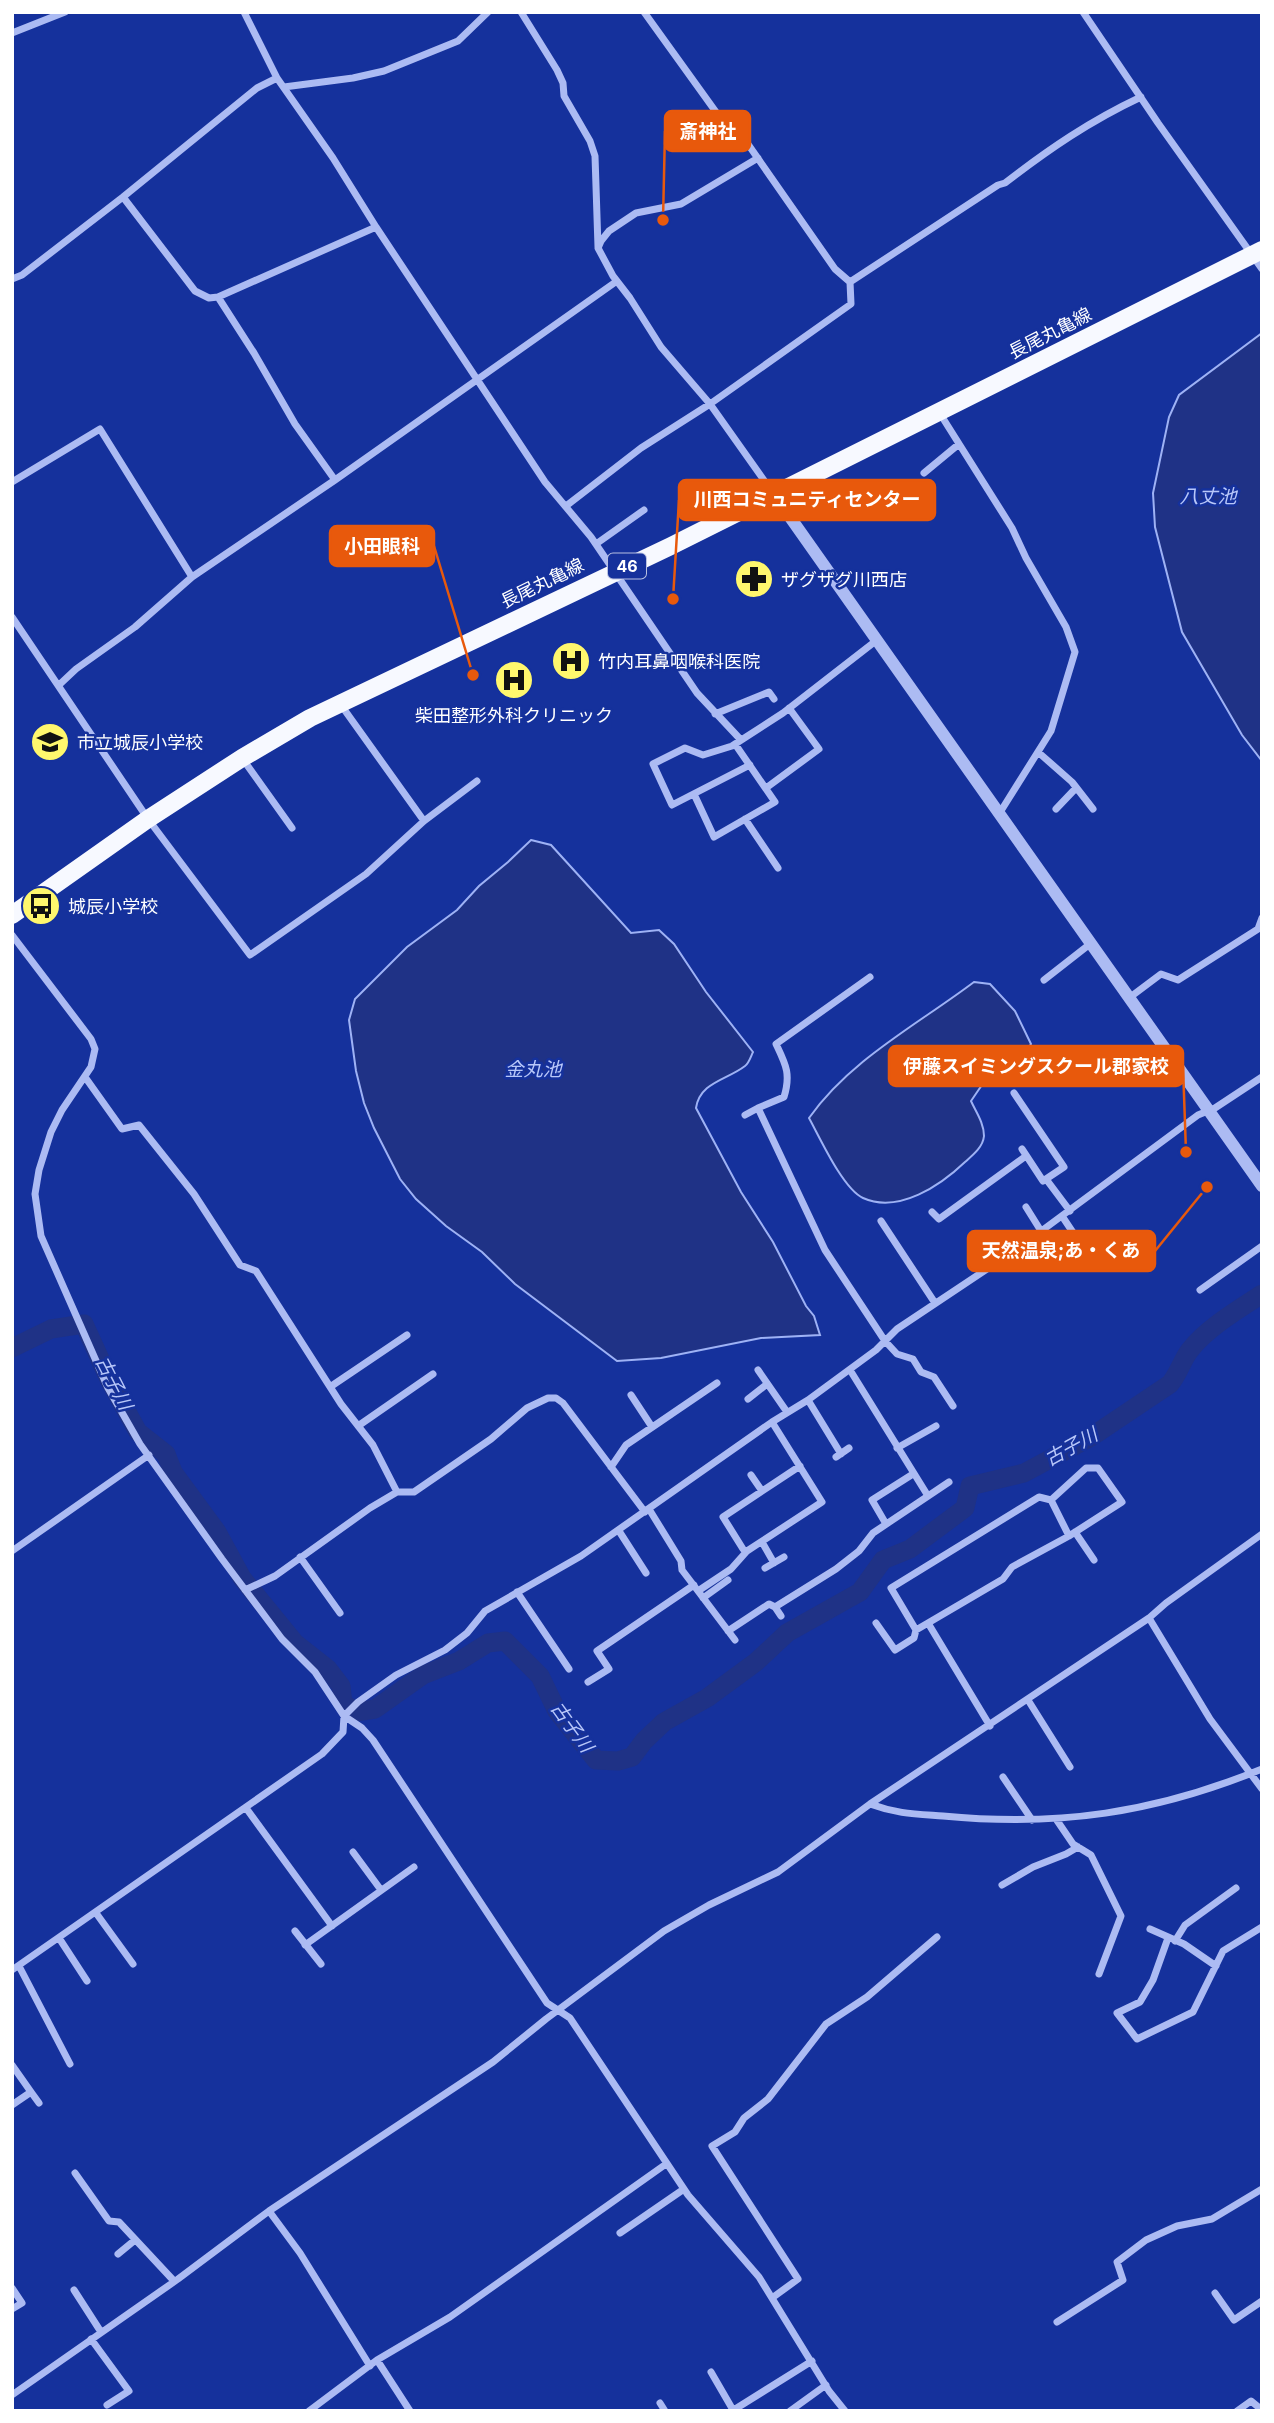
<svg xmlns="http://www.w3.org/2000/svg" width="1274" height="2423" viewBox="0 0 1274 2423" font-family="Inter,'Noto Sans JP',sans-serif">
  <rect width="100%" height="100%" fill="#15319c"/>
  <path fill="#1f3286" stroke="#9eb2f5" stroke-width="2" d="M1262,333V761L1242,735L1182,632L1155,527L1153,493L1169,417L1179,395Z
    M531,840L551,845L631,933L659,930L674,944L706,992L753,1052C751,1056 749,1063 745,1066C727,1080 700,1082 696,1108L741,1192L773,1242L806,1306L814,1316L820,1335L761,1338L661,1358L617,1361L515,1284L482,1252L446,1226L416,1199L400,1179L374,1128L364,1103L356,1071L349,1020L355,999L407,947L457,910L479,886L508,862Z
    M974,982L990,984L1015,1011L1031,1044L1024,1055L986,1079L971,1101C976,1112 984,1123 984,1136C983,1147 973,1155 965,1162C941,1185 899,1214 863,1198C843,1189 820,1138 809,1118C851,1059 917,1025 974,982Z"/>
  <g fill="none" stroke-linecap="round" stroke-linejoin="round">
    <path stroke="#1f3286" stroke-width="19" d="M12,1348L51,1329L84,1324L110,1381L138,1432L166,1454L173,1472L217,1532L242,1578L295,1643L328,1669L341,1686L343,1703L356,1712L375,1709L423,1675L459,1661L488,1643L505,1641L540,1676L557,1711L596,1760L618,1761L632,1757L644,1741L664,1722L707,1698L756,1662L787,1633L860,1592L883,1560L910,1549L965,1508L970,1486L1024,1473L1091,1437L1170,1384C1179,1373 1182,1360 1190,1350C1207,1328 1239,1309 1262,1294"/>
    <path stroke="#acbbf3" stroke-width="7" d="M244,12L277,78L333,158L376,227L545,482L591,537L697,693L741,740
      M521,12L557,70L563,83L564,96L590,141L595,156L598,247
      M1083,12L1158,123L1262,269
      M12,33L65,12
      M284,87L353,78L384,71L458,41L488,12
      M758,158L681,204L636,213L609,231L601,241L598,248L613,276L630,298L661,347L710,404L773,493
      M123,197L195,291L209,298L218,297L376,227
      M12,279L22,275L123,197L257,88L277,78
      M850,282L998,185L1005,183C1049,149 1090,121 1141,97
      M218,297L254,353L295,424L335,480
      M939,412L1012,528L1026,558L1066,627L1075,652L1051,731L999,814
      M924,473L959,444
      M12,482L100,429L192,577
      M566,506L641,448L710,404L851,304L850,282L835,269L736,127L721,119L644,12
      M596,544L644,510
      M12,617L148,819L250,955L366,874L424,821L477,781
      M59,685L76,669L135,627L192,577L335,480L617,281
      M341,705L424,821
      M715,714L769,692L774,699
      M1038,752L1072,782L1093,809
      M242,758L292,828
      M750,765L672,805L653,764L685,748L703,755L732,746L783,713L877,640
      M766,788L819,749L789,708
      M694,794L714,837L775,802L735,744
      M1056,809L1076,788
      M745,819L778,868
      M12,935L91,1039L95,1049L91,1067L62,1110L51,1132L39,1170L35,1194L41,1236L108,1388L140,1444L222,1559L282,1639L315,1672L344,1716L362,1728L373,1740L547,2003L570,2018L688,2195L759,2277L829,2391L845,2411
      M870,977L776,1044C786,1065 791,1074 784,1097L758,1108L825,1250L885,1341L897,1354L913,1359L921,1372L934,1377L953,1406
      M1044,980L1090,944
      M1129,998L1161,974L1178,980L1258,929L1262,918
      M85,1077L122,1129L139,1125L194,1194L240,1265L256,1271L341,1404L373,1445L397,1492
      M1014,1093L1064,1167L1043,1181L1022,1149
      M745,1115L758,1108
      M1046,1179L1070,1211
      M1026,1207L1041,1231
      M932,1212L939,1219L1026,1156
      M1062,1216L1084,1249
      M881,1221L935,1303
      M978,1240L993,1265
      M1200,1290L1262,1246
      M758,1370L787,1412
      M850,1370L928,1496
      M330,1387L407,1335
      M631,1395L652,1427
      M748,1399L767,1384
      M808,1400L841,1454
      M358,1426L433,1374
      M897,1448L936,1426
      M836,1457L849,1448
      M611,1467L626,1445L717,1383
      M751,1475L762,1491
      M1051,1500L1086,1468H1098L1122,1502L1069,1536
      M649,1509L681,1561L682,1570L698,1591L731,1569L747,1551L822,1502L772,1422
      M886,1524L872,1500L913,1474
      M619,1531L646,1573
      M1075,1532L1094,1560
      M762,1542L774,1563
      M12,1551L149,1455
      M747,1551L743,1549L723,1517L800,1466
      M300,1557L340,1613
      M765,1568L784,1557
      M245,1590L275,1576L370,1508L397,1492H414L491,1439L527,1408L548,1398H556L563,1403L645,1512
      M698,1591L735,1640
      M517,1592L569,1669
      M703,1598L728,1580
      M775,1607L836,1569L859,1551L873,1533L949,1482
      M1149,1618L1210,1719L1262,1789
      M876,1623L895,1650L914,1638L916,1630
      M928,1623L1003,1579L1012,1567L1069,1536L1051,1500L1039,1497L891,1588L916,1630L928,1623L990,1726
      M728,1631L769,1604L775,1607L781,1616
      M588,1682L609,1669L597,1651L694,1585
      M1028,1700L1070,1767
      M1003,1777L1032,1820
      M870,1804C897,1814 916,1814 943,1816C1059,1827 1154,1813 1262,1769
      M246,1808L332,1926
      M1056,1819L1073,1844L1091,1855L1121,1916L1099,1974
      M353,1852L381,1890
      M1002,1885L1033,1867L1066,1854L1078,1847
      M96,1913L133,1964
      M1150,1929L1184,1944L1216,1966
      M295,1931L321,1964
      M59,1938L87,1981
      M1168,1938L1153,1980L1140,2002L1117,2013L1137,2039L1193,2012L1223,1951L1262,1927
      M1175,1941L1185,1925L1236,1888
      M305,1945L414,1867
      M19,1966L70,2064
      M12,1970L322,1754L343,1732L344,1716L358,1702L396,1675L445,1650L467,1633L485,1611L581,1556L772,1422L808,1400L876,1350L897,1329L1017,1249L1198,1115L1215,1108L1262,1077
      M12,2065L31,2092L12,2105
      M31,2092L39,2103
      M75,2173L109,2221L119,2222L174,2281
      M269,2211L300,2253L370,2366
      M620,2233L684,2189
      M118,2254L135,2240
      M12,2288L22,2303L12,2309
      M74,2290L101,2332
      M1215,2293L1234,2320L1262,2301
      M772,2298L798,2279L712,2146L735,2132L744,2118L768,2099L826,2024L867,1997L937,1937
      M1057,2322L1123,2280L1117,2262L1146,2240L1177,2226L1212,2219L1262,2189
      M91,2339L129,2391L107,2405
      M377,2360L410,2411
      M711,2372L733,2410
      M12,2395L178,2279L269,2211L493,2062L546,2019L664,1931L709,1905L778,1872L870,1804L1149,1618L1166,1603L1262,1534
      M660,2403L665,2411
      M309,2411L377,2360L450,2317L666,2164
      M732,2411L812,2361
      M790,2411L826,2385
      M1237,2411L1251,2401L1262,2410"/>
    <path stroke="#acbbf3" stroke-width="12" d="M773,493L1262,1186"/>
    <path stroke="#f7f9ff" stroke-width="18" d="M12,915L148,819L242,758L310,718L671,546L1262,250"/>
  </g>
  <defs>
    <symbol id="pharmacy-disc" viewBox="-11 -11 22 22"><circle r="9.5" fill="#fff76d" stroke="#15319c"/><path d="M-2-6h4v4h4v4h-4v4h-4v-4h-4v-4h4Z" fill="#111"/></symbol>
    <symbol id="hospital-disc" viewBox="-11 -11 22 22"><circle r="9.5" fill="#fff76d" stroke="#15319c"/><path d="M-5-5h3v3.5h4V-5h3V5h-3V1.5h-4V5h-3Z" fill="#111"/></symbol>
    <symbol id="school-disc" viewBox="-11 -11 22 22"><circle r="9.5" fill="#fff76d" stroke="#15319c"/><path d="M0-5L7-2L0 1L-7-2ZM-4 1L0 2.5L4 1V4Q0 6-4 4Z" fill="#111"/></symbol>
    <symbol id="bus-disc" viewBox="-11 -11 22 22"><circle r="9.5" fill="#fff76d" stroke="#15319c"/><path d="M-5-6H5V4H4V6H2V4H-2V6H-4V4H-5ZM-3.5-4V0h7V-4ZM-3.5 1.2v1.5H-2V1.2ZM2 1.2v1.5H3.5V1.2Z" fill="#111"/></symbol>
  </defs>
  <g fill-rule="evenodd">
    <use href="#pharmacy-disc" x="732" y="557" width="44" height="44"/>
    <use href="#hospital-disc" x="549" y="639" width="44" height="44"/>
    <use href="#hospital-disc" x="492" y="658" width="44" height="44"/>
    <use href="#school-disc" x="28" y="720" width="44" height="44"/>
    <use href="#bus-disc" x="19" y="884" width="44" height="44"/>
  </g>
  <g text-anchor="middle" dominant-baseline="central" stroke-width="5" stroke-linejoin="round" paint-order="stroke">
    <rect fill="#15319c" stroke="#b9c1e1" stroke-width="2" x="608" y="553.5" width="38" height="25" rx="5"/>
    <g font-size="16" font-weight="bold" fill="#fff">
      <text x="627" y="566">46</text>
    </g>
    <g font-size="18" fill="#fff" stroke="#15319c">
      <text transform="translate(1050 333) rotate(-27)">長尾丸亀線</text>
      <text transform="translate(542 583) rotate(-26)">長尾丸亀線</text>
    </g>
    <g font-size="18" fill="#fff" stroke="#15319c" text-anchor="start">
      <text x="781" y="579">ザグザグ川西店</text>
      <text x="598" y="661">竹内耳鼻咽喉科医院</text>
      <text x="514" y="715" text-anchor="middle">柴田整形外科クリニック</text>
      <text x="77" y="742">市立城辰小学校</text>
      <text x="68" y="906">城辰小学校</text>
    </g>
    <g font-size="19" font-style="italic" fill="#b8c7f9" stroke="#15319c">
      <text x="1208" y="496">八丈池</text>
      <text x="533" y="1069">金丸池</text>
      <text transform="translate(114 1383) rotate(63)">古子川</text>
      <text transform="translate(1071 1447) rotate(-29)">古子川</text>
      <text transform="translate(572 1727) rotate(54)">古子川</text>
    </g>
  </g>
  <path fill="none" stroke="#e8590c" stroke-width="2.5" d="M663 220L665 131M673 599L679 500M473 675L434 546M1186 1152L1183 1066M1207 1187L1155 1251"/>
  <g fill="#e8590c" stroke="#15319c" stroke-width="2.5">
    <circle cx="663" cy="220" r="7"/>
    <circle cx="673" cy="599" r="7"/>
    <circle cx="473" cy="675" r="7"/>
    <circle cx="1186" cy="1152" r="7"/>
    <circle cx="1207" cy="1187" r="7"/>
  </g>
  <g fill="#e8590c" stroke="#e8590c" stroke-width="2.5">
    <rect x="665" y="111" width="85" height="40" rx="7"/>
    <rect x="679" y="480" width="256" height="40" rx="7"/>
    <rect x="330" y="526" width="104" height="40" rx="7"/>
    <rect x="889" y="1046" width="294" height="40" rx="7"/>
    <rect x="968" y="1231" width="187" height="40" rx="7"/>
  </g>
  <g font-size="19" text-anchor="middle" font-weight="bold" fill="#fff">
    <text x="708" y="138">斎神社</text>
    <text x="807" y="506">川西コミュニティセンター</text>
    <text x="382" y="553">小田眼科</text>
    <text x="1036" y="1073">伊藤スイミングスクール郡家校</text>
    <text x="1061" y="1257">天然温泉;あ・くあ</text>
  </g>
  <rect width="1274" height="2423" fill="none" stroke="#ffffff" stroke-width="28"/>
</svg>
